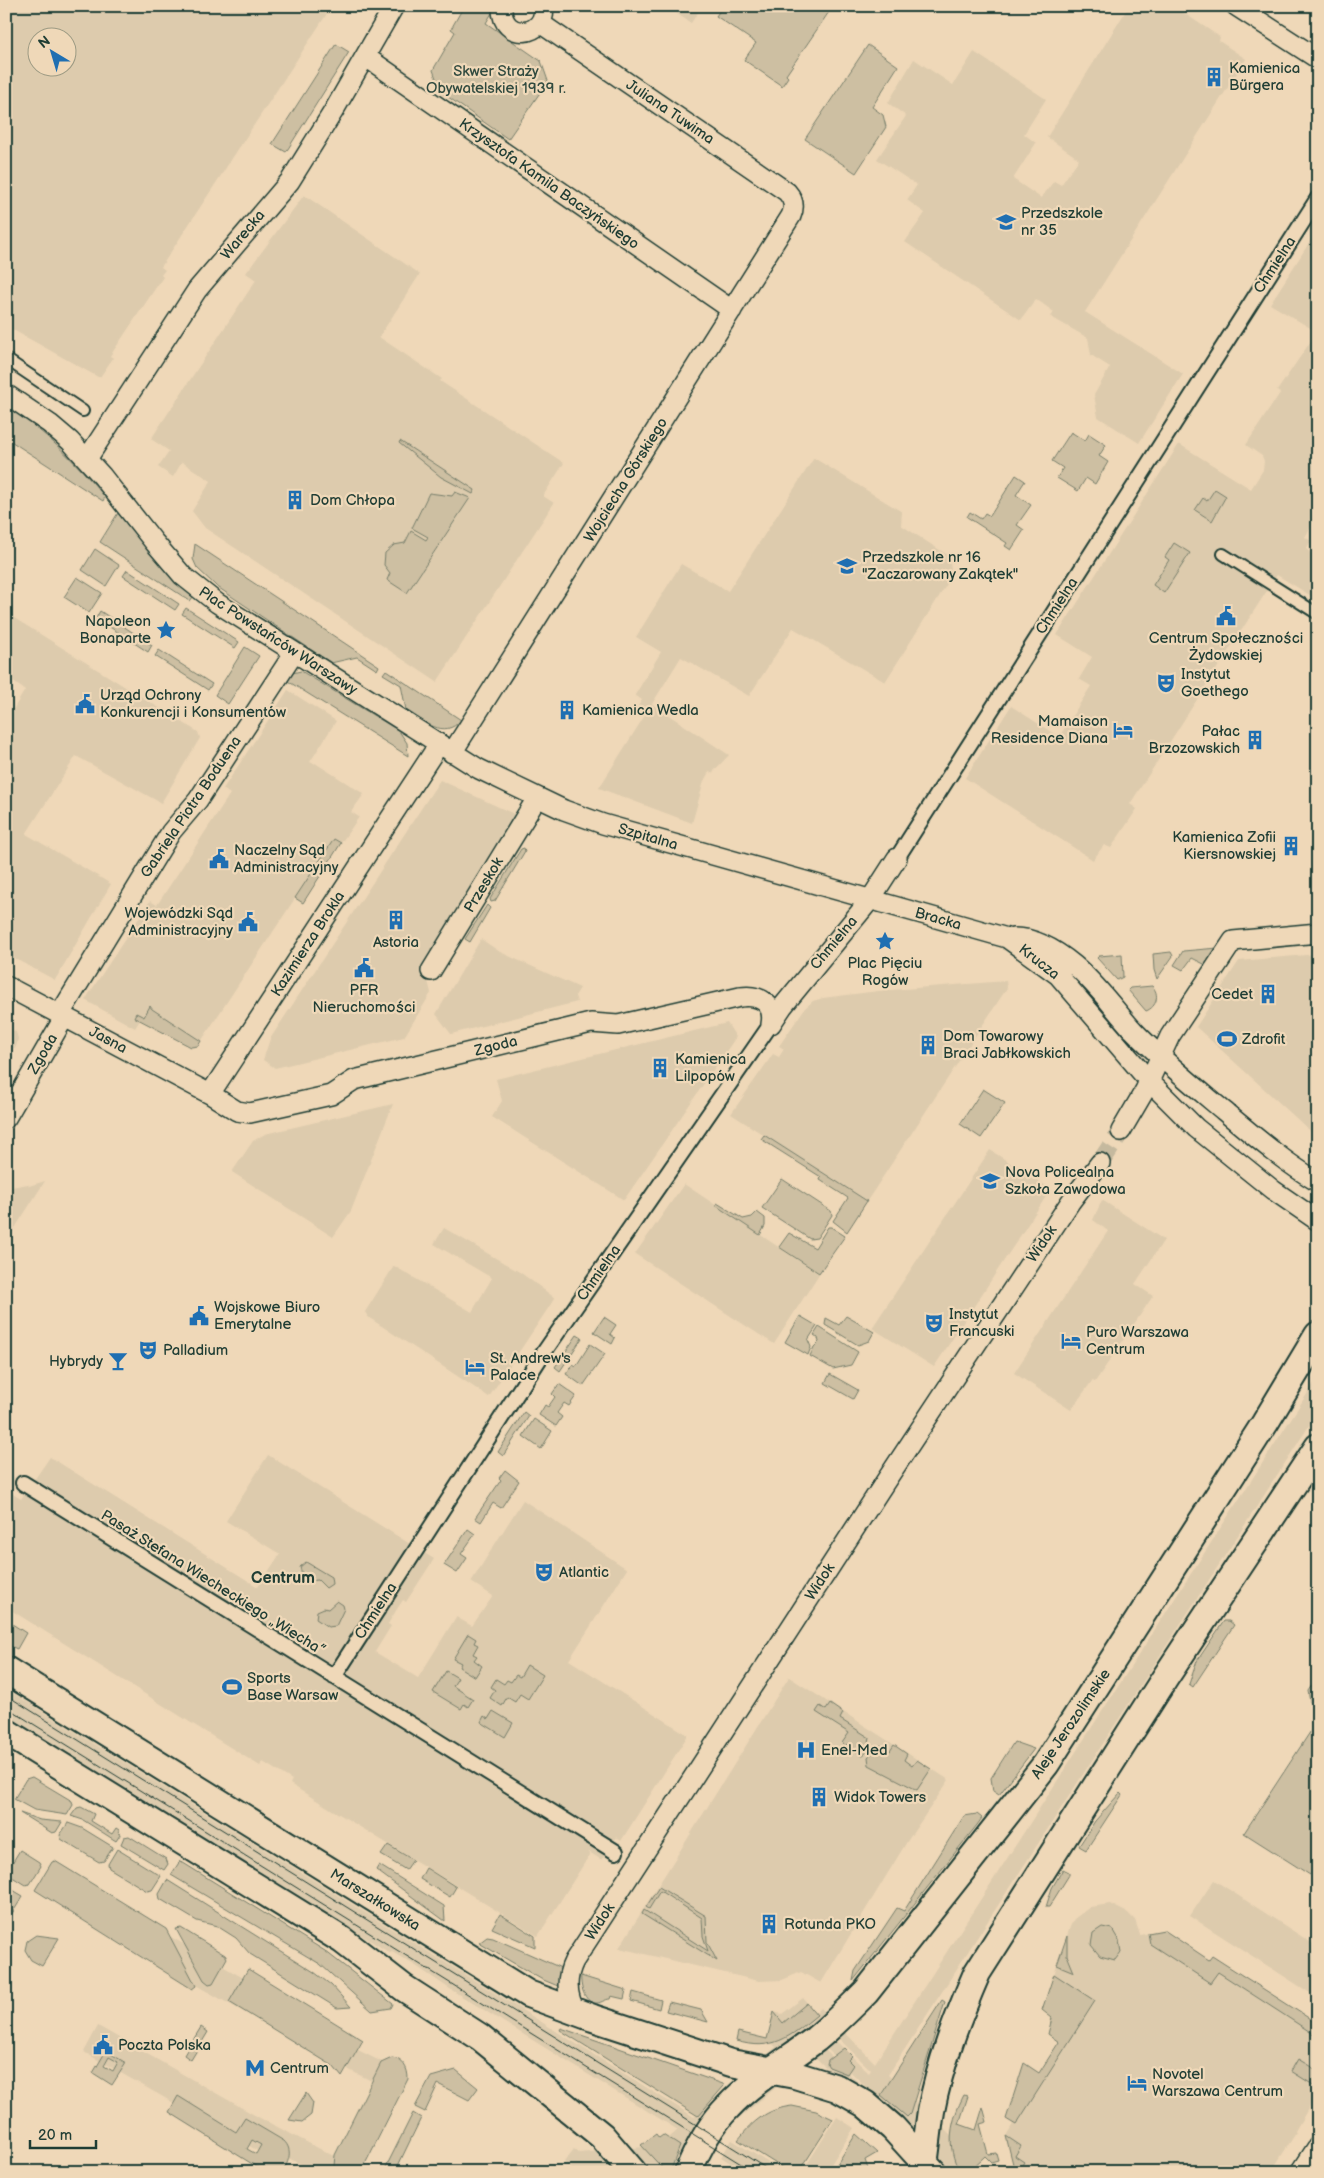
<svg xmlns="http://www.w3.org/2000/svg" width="1324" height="2178" viewBox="0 0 1324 2178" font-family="'Balsamiq Sans',sans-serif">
  <rect width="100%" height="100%" fill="#efd8b8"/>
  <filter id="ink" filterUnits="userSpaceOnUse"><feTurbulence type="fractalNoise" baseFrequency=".02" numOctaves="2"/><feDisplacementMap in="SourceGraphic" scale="10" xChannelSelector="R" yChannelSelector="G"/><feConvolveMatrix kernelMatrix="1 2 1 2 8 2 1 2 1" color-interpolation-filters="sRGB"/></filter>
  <g filter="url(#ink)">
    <path fill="#ddcbad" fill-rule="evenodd" d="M6,6H332L161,267L165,270L161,275L163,277L110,356L113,358L100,377H98L6,326ZM38,38H68V68H38Z
      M671,6H702L691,23L670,9Z
      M1129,6H1173L1220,37L1219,41L1246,59L1085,312L1183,374L1139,443L1098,417L1094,395L1110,367L1091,355L1088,338L1051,317L1054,312L1036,299L1021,320L905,242L925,213L907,200L917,185L877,159L906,116L888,103L914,59L953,85L974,52L1046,99L1024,134L1036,143L1013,179L1041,198L1054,181L1061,185L1079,159L1047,137Z
      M304,195L420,274L379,337L442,379L440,381L564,463L543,496L554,503L437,682L205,528L192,511L211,481L182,462L173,477L158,467L169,451L151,439L256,280L246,273Z
      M1318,229V515L1305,537L1311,541L1306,549L1318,558V600L1277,575L1130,804L1137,809L1111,848L1104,845L1093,860L965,778L1011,706L1059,737L1091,686L1079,679L1092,657L1057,635L1179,444L1251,489L1263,470L1264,461L1262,456L1246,445L1280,393L1277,391L1317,332L1270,304Z
      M814,458L902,512L901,525L949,556L952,576L885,682L793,628L749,696L681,657L652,704L729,755L712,773L709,772L704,781L692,823L599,788L647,712L638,706L642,700L635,695L661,652L636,637L681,564L728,591Z
      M6,613L198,732L200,738L161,803L76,756L26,834L111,884L55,980L6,954V717L8,718L25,690L9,679L6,682Z
      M288,690L336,721L310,762L314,764L315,763L364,794L351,812L359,817L341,843L334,839L198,1046L191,1047L140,1020L135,1028L85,1000L150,901L157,905L230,794L223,789Z
      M440,780L516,815L424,965L431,993L404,1037L275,1068L263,1060L270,1039Z
      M481,939L500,952L580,988L575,996L577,1002L451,1034L436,1014Z
      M1318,954V1138L1196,1027L1239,961Z
      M1006,981L1007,988L867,1201L731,1114L773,1054L779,1057L784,1049L779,1046L805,1008L813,1001L823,998L878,991Z
      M727,1023L736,1037L624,1200L492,1117L502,1101L496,1079Z
      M7,1028L16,1032L18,1039L16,1047L9,1051L12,1055L6,1065Z
      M393,1104L351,1211L333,1237L232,1172L253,1141L265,1134Z
      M990,1150L1051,1189L934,1367L872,1328Z
      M45,1181L6,1242V1188L28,1184L29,1186Z
      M684,1184L819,1274L774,1344L635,1254Z
      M1102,1200L1164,1240L1135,1284L1153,1296L1095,1382L1092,1381L1071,1410L1014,1373L1108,1231L1093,1220Z
      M444,1228L521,1273L555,1298L489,1397L368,1317L365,1312L394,1266L472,1312L492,1278L434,1244Z
      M1318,1377V1412L888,2075L953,2138L986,2156L968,2172L958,2165L954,2172H915L898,2138L814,2056L693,2156L686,2172H575L564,2162L574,2149L579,2153L644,2147V2143L653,2136L661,2145L678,2130L450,1989L416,1966L392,1952L390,1953L6,1714V1689L694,2117L776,2047L767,2039L774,2012L782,2014L803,1998L816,2013L821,2008L875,2063ZM831,2036L837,2037L871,2070L869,2073ZM823,2045L893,2113L891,2115L824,2049Z
      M268,1455L434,1559L406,1602L403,1600L397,1609L388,1624L391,1626L375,1652L418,1678L456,1617L472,1626L493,1596L471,1582L523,1500L627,1569L569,1660L688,1735L621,1841L616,1837L602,1860L589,1852V1856L538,1936L290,1784L292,1780L263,1762L260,1766L6,1607V1490L21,1499L50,1457L258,1587L280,1554L226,1521Z
      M789,1677L949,1780L908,1840L821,1983L801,1972L782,1980L759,1981L619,1948Z
      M1214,1880L1318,1947V1998L1190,1916Z
      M1110,1904L1128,1913L1135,1920L1140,1935L1164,1930L1209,1960L1212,1956L1318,2024L1314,2029L1318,2031V2047L1315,2052L1318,2054V2092L1295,2131L1296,2133L1271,2172H1021L1019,2170L1015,2156L1021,2146L1006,2136L1013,2124L1006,2119L1024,2063L1039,2073L1059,2042L1048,2034L1052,2018L1042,2010L1070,1927L1074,1919L1090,1907Z
      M171,1937L351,2039L348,2045L400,2071L390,2090L333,2062L160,1965L162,1954Z
      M98,2026L258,2117L353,2166L350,2172H315L283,2155L279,2163L84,2052Z
      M837,2117L854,2128L826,2172H802Z
      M732,2140L783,2172H745L721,2157Z"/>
    <path fill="#cdbfa2" stroke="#767e6b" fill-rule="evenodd" d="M464,6H496L486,23L541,61L548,81L508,139L441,92L433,70L455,32L451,29Z
      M723,6H833L786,75L788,77L782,86L744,60L756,43L716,16Z
      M336,44L349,52L286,152L272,144Z
      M868,45L898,66L872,107L883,115L886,127L856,173L805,139Z
      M6,406C45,431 76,462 105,497L103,501L6,438Z
      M1071,432L1085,441L1089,434L1106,445L1099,456L1108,462L1095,484L1086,478L1078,491L1057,478L1063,468L1052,461Z
      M400,441L475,490L473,494L441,477L399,443Z
      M1016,475L1025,481L1016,495L1031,505L1017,525L1024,530L1011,550L1005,546L1007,543L967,517L970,512L981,519L985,513L990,516Z
      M1215,489L1226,496L1212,521L1195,510L1203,498L1207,501Z
      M455,492L470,498L407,593L387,580L390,573L384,565L385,553L394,545L405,543L411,531L426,540L428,537L412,528L429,493L452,496Z
      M118,513C142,543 165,572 193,597L190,601L100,542Z
      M1174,543L1190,553L1164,593L1153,585L1169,560L1165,557Z
      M195,544L379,666L377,670L357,657L331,663L216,586L197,568L193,559Z
      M95,549L119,565L106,586L82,570Z
      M127,570L179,604L175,610L123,576Z
      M77,577L102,593L89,613L64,597Z
      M186,608L239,642L235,648L182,614Z
      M100,611L152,645L148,652L96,618Z
      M245,647L259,656L228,704L215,695Z
      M159,650L212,684L208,690L155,656Z
      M386,670L461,720C444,740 424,721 406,710L401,685L383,674Z
      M301,671L399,731L407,743L408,756L286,680L292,673Z
      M334,839L341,843L303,903L295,898Z
      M524,848L525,851L495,901L491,902L490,899L521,849Z
      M487,905L490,908L470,942L465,939Z
      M1218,948L1206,965L1192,958L1183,970L1174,965L1183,951Z
      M1171,952L1173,956L1157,979L1154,970L1153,954Z
      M1122,954L1123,977L1117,980L1097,958L1099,956Z
      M1152,986C1160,994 1157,1007 1146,1011L1128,990L1130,988Z
      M150,1006L152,1009L201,1041L198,1046L191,1047L134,1017L136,1013L144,1017Z
      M983,1089L1005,1103L981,1138L960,1124Z
      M764,1135L867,1201L847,1232L833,1221L848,1198L820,1180L821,1177L761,1139Z
      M782,1179L831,1211L832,1215L817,1238L810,1239L762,1208Z
      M717,1203L743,1219L752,1217L757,1212L765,1218V1226L760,1235L715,1205Z
      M828,1227H831L845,1236L819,1273L779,1247L789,1233L815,1248Z
      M800,1316L817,1326L808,1340L811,1347L808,1355L785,1342Z
      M846,1316L874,1332L869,1341L858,1345L825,1325L826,1318L839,1325Z
      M604,1317L616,1325L610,1334L615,1338L612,1344L594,1332Z
      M819,1327L858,1352L851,1365L833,1369L810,1356L814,1347L819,1342L818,1338L814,1335Z
      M577,1335L582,1338L560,1371L555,1367Z
      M590,1344L605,1354L583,1386L566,1374L573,1364L576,1366Z
      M830,1374L858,1390L853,1399L825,1383Z
      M559,1384L576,1396L569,1406L564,1403L557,1413L562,1417L556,1426L539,1415L545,1405L548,1407L555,1397L552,1394Z
      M524,1412L529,1416L503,1456L498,1452Z
      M534,1419L552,1431L541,1449L523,1436Z
      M505,1470L519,1481L501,1508L493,1503L481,1522L475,1518L501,1480L499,1478Z
      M468,1529L475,1534L461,1554L467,1558L457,1573L444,1565Z
      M306,1562L331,1577L332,1584L326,1588L318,1580L308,1581L303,1578L300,1567Z
      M337,1601L343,1605L344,1609L336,1626L328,1627L316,1619L317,1611L324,1608L328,1609Z
      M6,1620L26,1633L17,1649L6,1644Z
      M1224,1621H1229L1234,1625L1193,1687L1189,1684L1197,1661Z
      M468,1634L476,1639L474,1643L478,1645L473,1654L477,1656L474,1660L482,1666L475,1677L459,1667L461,1663L453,1659Z
      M527,1665L543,1675L528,1699L520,1694L515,1702L507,1697L502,1706L490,1698L495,1690L491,1687L496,1679L504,1684L507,1680L511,1682L516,1675L520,1677Z
      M446,1671L458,1678L453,1686L473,1699L468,1707L464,1704L461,1709L433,1692Z
      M1318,1676V1708L1310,1702L1308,1691Z
      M830,1704L843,1713L840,1719L870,1738L867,1752L862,1756L847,1744L846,1746L842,1743L849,1733L816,1712L820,1706L826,1710Z
      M493,1711L513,1723L505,1737L481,1722L484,1716L488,1719Z
      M1318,1720V1863L1310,1875L1244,1833Z
      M1014,1742L1034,1749L999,1795L993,1791L991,1778Z
      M880,1745L890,1751L894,1745L907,1754L904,1760L912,1766L917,1760L931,1769L917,1790L869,1765L868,1757Z
      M32,1777L72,1801L73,1805L67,1815L34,1810L14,1799L26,1779Z
      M1120,1793L1122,1795L1086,1850L1079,1846L1095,1821Z
      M81,1807L94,1814L91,1821L112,1834L116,1828L119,1830L120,1835L116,1841L83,1820L71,1816L77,1808Z
      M20,1813L40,1820L62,1822L56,1832L52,1833Z
      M977,1814L982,1818L977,1825L853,1981L855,1971L897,1908L904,1911L964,1816Z
      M68,1823L82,1828L113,1847L104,1861L99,1862L61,1839L60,1835Z
      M129,1836L166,1859L168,1864L164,1870L121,1844L124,1837Z
      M388,1845L413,1860L406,1870L381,1855Z
      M117,1849L161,1876L152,1890L147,1891L109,1868L108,1864Z
      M20,1850L39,1862L41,1866L30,1884L25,1885L6,1873Z
      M55,1861L166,1929L196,1986L192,1989L35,1890L52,1862Z
      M180,1861L325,1951L393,2004L391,2008L372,2011L320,1964L171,1875Z
      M379,1865L444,1906L445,1921L376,1870Z
      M426,1868L456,1887L450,1897L420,1879Z
      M1063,1869L1069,1872V1875L1049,1907H1046L1052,1888Z
      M167,1880L314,1972L331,1985L351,2007L337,2008L250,1954L236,1938L217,1926L197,1921L160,1899L159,1894Z
      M6,1886L23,1896L6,1923Z
      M659,1887L706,1916L707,1942L717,1961L642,1914L644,1910L708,1951L703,1936L702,1918L660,1891L649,1909L646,1907Z
      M500,1914L535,1936V1947L492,1928Z
      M1102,1927L1112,1929L1119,1941L1121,1952L1115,1960L1100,1956L1091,1945L1093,1933Z
      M181,1928L225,1955L227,1958L213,1983L209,1984L204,1980L176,1929Z
      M1164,1930L1209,1960L1212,1956L1318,2024L1314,2029L1318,2031V2037L1218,1972L1210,1983L1150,1944L1148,1933Z
      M36,1935L59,1938L42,1966L31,1960L25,1950L27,1941Z
      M1067,1936V1955L1074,1972L1057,1965Z
      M487,1937L493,1938L561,1968L558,1986L541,1979L479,1943Z
      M248,1969L363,2040L342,2077L333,2066L229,2002Z
      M1054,1974L1095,2001L1016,2125L1006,2119L1024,2063L1039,2073L1059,2042L1048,2034L1052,2018L1042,2010Z
      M581,1976L626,1990L624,1999L611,1996L610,1999C605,1999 600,2004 595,2003C584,2002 580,1985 581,1976Z
      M633,1992L661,2000L659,2009L631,2001Z
      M942,2000L945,2002L910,2114L907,2117L881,2095Z
      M669,2002L701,2010L708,2022L666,2011Z
      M807,2003L817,2015C790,2037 772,2052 736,2041L738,2032L767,2039L774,2012L783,2023Z
      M201,2027L208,2032L191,2060L184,2055Z
      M561,2028L723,2084L724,2086L698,2116L560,2030Z
      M844,2048L852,2056L848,2060L853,2065L847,2074L829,2067L827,2064L828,2060Z
      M106,2051L126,2063L112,2085L93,2073ZM109,2057L118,2062L113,2071L104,2066Z
      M392,2058C403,2059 408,2068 408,2079L361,2172H339L334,2166L335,2155L381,2063Z
      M1298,2059L1318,2071V2088L1291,2071Z
      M456,2070L478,2088L469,2100L438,2084L425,2112L415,2107L431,2077Z
      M306,2093L313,2103L311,2115L302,2122L289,2120Z
      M964,2095L968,2096L959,2124L976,2130L983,2107L987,2122L980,2124L988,2154L996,2153L998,2160L991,2162L985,2156L968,2172H960C945,2146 951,2120 964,2095Z
      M178,2096L236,2132L245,2118L284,2141C293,2150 289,2161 283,2171L265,2172L169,2112ZM252,2140L261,2145L256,2154L247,2149Z
      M792,2106L816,2111L833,2119L799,2172H789L738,2140C753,2121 767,2109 792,2106Z
      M413,2113L421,2118L395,2172L385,2169Z
      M656,2134L659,2138L663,2135L680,2146L670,2172H666L641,2145Z
      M856,2134L877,2153L865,2160L869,2172H832Z
      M1006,2136L1021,2146L1015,2156L1024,2162L1019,2170L1021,2172H1015Z"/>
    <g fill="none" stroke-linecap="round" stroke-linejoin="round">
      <path stroke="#c5b99e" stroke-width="19" stroke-dasharray="19 9" stroke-linecap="butt" d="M1100,1163L1121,1131"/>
      <defs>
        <path id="service" d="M6,359L83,411
          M1223,554L1318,614"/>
        <path id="pedestrian" d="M897,858L1318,198
          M23,1483L616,1852
          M334,1677L540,1358L771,1024"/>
        <path id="minor" d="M502,6C500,43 549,37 543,6
          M1236,6L1318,59
          M366,57L732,310
          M6,394L50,424L70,441L102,476L154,542L183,576L217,603L479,769L564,810L603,824L1007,938L1058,975L1149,1081L1196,1128L1273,1190L1318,1221
          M87,459L197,290L290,181L333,112L394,6
          M452,753L791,216C795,207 794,200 787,192L540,23
          M1013,938C1035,937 1057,951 1074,965C1097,984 1113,1008 1133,1030C1161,1059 1193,1085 1224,1111C1254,1136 1284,1162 1318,1182
          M431,971L537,798
          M6,986L210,1094L237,1111L250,1113L331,1095L354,1080L591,1023L618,1025L740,997C759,994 775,1003 771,1024
          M60,1014L171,832L198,800L294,653
          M771,1024L783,1006L870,900L897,858
          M210,1094L439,744
          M6,1118L65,1016
          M1121,1131L1145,1090L1170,1036L1233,941L1318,933
          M575,2012C567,1994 565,1979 574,1961L887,1479L1071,1201L1100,1163
          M1301,2172L1318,2146"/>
        <path id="secondary" d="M6,1670L528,1994L593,2018L731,2063L795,2075L837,2088L865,2104L893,2128L933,2172
          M6,1732L342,1940L404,1988L480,2037L602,2136L633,2172
          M688,2172C698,2148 710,2125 728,2107C753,2080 787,2061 816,2039C834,2024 850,2008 866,1992L1046,1764L1265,1423L1318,1335
          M923,2172C926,2152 928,2131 931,2111C940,2063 958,2017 977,1973L1165,1678L1318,1447"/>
      </defs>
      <use href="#service" stroke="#1f3d34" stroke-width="14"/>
      <use href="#pedestrian" stroke="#1f3d34" stroke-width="18"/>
      <use href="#minor" stroke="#1f3d34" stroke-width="22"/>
      <use href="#secondary" stroke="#1f3d34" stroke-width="30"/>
      <use href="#service" stroke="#efd8b8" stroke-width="10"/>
      <use href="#pedestrian" stroke="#efd8b8" stroke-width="14"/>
      <use href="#minor" stroke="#efd8b8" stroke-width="19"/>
      <use href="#secondary" stroke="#efd8b8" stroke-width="26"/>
      <path stroke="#1f3d34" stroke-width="1" d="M6,1695L772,2172
        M6,1707L754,2172"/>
    </g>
  </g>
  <defs>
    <symbol id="building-bare" viewBox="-9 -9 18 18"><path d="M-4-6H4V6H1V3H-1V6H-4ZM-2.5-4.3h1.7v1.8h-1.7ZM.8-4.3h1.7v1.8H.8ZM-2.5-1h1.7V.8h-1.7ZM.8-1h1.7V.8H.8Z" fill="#1f6fb2" stroke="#efd8b8" stroke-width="2.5" paint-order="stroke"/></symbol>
    <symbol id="school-bare" viewBox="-9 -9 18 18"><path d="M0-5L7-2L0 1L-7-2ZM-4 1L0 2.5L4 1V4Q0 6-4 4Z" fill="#1f6fb2" stroke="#efd8b8" stroke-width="2.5" paint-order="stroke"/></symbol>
    <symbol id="civic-bare" viewBox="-9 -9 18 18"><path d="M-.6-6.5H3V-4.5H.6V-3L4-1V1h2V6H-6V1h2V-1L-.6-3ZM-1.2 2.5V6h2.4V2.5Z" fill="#1f6fb2" stroke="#efd8b8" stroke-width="2.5" paint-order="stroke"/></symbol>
    <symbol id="sight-bare" viewBox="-9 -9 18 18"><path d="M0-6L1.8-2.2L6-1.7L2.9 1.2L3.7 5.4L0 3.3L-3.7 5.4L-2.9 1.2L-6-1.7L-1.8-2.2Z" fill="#1f6fb2" stroke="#efd8b8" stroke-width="2.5" paint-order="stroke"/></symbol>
    <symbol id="theatre-bare" viewBox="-9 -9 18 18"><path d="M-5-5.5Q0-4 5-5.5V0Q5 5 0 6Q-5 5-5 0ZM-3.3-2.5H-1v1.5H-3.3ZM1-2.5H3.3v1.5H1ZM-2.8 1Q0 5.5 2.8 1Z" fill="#1f6fb2" stroke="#efd8b8" stroke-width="2.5" paint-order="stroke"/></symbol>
    <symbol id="hotel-bare" viewBox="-9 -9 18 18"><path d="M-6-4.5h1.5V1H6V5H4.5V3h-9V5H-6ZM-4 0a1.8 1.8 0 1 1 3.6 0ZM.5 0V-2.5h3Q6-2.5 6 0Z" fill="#1f6fb2" stroke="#efd8b8" stroke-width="2.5" paint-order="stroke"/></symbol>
    <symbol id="stadium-bare" viewBox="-9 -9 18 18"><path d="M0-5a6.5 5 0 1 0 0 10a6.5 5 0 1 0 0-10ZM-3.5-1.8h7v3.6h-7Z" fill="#1f6fb2" stroke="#efd8b8" stroke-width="2.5" paint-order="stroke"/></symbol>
    <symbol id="university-bare" viewBox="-9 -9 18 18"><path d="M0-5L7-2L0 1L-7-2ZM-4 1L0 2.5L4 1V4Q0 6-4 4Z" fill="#1f6fb2" stroke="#efd8b8" stroke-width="2.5" paint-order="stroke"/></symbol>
    <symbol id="bar-bare" viewBox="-9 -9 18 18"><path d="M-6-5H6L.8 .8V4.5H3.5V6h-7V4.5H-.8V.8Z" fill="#1f6fb2" stroke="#efd8b8" stroke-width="2.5" paint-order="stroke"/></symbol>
    <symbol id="hospital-bare" viewBox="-9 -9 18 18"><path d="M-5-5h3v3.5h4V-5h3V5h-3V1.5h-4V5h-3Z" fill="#1f6fb2" stroke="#efd8b8" stroke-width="2.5" paint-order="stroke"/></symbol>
    <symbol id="metro-bare" viewBox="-9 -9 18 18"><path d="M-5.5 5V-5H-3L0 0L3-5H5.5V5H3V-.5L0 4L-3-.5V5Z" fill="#1f6fb2" stroke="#efd8b8" stroke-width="2.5" paint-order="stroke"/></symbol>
  </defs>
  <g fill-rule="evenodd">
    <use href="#building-bare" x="1200" y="63" width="28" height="28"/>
    <use href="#school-bare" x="992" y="208" width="28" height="28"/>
    <use href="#building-bare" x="281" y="486" width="28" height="28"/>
    <use href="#school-bare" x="833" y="552" width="28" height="28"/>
    <use href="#civic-bare" x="1212" y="602" width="28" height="28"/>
    <use href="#sight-bare" x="152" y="616" width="28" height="28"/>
    <use href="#theatre-bare" x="1152" y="669" width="28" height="28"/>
    <use href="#civic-bare" x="71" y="690" width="28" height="28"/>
    <use href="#building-bare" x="553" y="696" width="28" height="28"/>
    <use href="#hotel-bare" x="1109" y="716" width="28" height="28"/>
    <use href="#building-bare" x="1241" y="726" width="28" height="28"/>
    <use href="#building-bare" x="1277" y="832" width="28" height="28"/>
    <use href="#civic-bare" x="205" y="845" width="28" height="28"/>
    <use href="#building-bare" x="382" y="906" width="28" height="28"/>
    <use href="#civic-bare" x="234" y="908" width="28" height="28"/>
    <use href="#sight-bare" x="871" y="927" width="28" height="28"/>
    <use href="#civic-bare" x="350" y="954" width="28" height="28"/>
    <use href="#building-bare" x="1254" y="980" width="28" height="28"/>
    <use href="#stadium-bare" x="1213" y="1025" width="28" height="28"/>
    <use href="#building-bare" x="914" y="1031" width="28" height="28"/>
    <use href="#building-bare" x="646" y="1054" width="28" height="28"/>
    <use href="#university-bare" x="976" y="1167" width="28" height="28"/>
    <use href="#civic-bare" x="185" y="1302" width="28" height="28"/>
    <use href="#theatre-bare" x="920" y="1309" width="28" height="28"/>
    <use href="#hotel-bare" x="1057" y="1327" width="28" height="28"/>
    <use href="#theatre-bare" x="134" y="1336" width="28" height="28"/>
    <use href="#bar-bare" x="104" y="1347" width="28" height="28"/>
    <use href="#hotel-bare" x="461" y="1353" width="28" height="28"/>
    <use href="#theatre-bare" x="530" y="1558" width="28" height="28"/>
    <use href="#stadium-bare" x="218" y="1673" width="28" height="28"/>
    <use href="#hospital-bare" x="792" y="1736" width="28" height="28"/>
    <use href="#building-bare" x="805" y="1783" width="28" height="28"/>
    <use href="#building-bare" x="755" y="1910" width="28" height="28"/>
    <use href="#civic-bare" x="89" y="2031" width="28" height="28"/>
    <use href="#metro-bare" x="241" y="2054" width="28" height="28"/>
    <use href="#hotel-bare" x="1123" y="2069" width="28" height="28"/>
  </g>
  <g text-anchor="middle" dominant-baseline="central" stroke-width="4.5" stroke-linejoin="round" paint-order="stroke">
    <g font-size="15" fill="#1f3d34" stroke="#efd8b8" text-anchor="start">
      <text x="1229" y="68">Kamienica<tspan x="1229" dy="17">Bürgera</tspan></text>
      <text x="1021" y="213">Przedszkole<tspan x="1021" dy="17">nr 35</tspan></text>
      <text x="310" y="500">Dom Chłopa</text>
      <text x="862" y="557">Przedszkole nr 16<tspan x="862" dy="17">"Zaczarowany Zakątek"</tspan></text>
      <text x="151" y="621" text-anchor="end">Napoleon<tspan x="151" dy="17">Bonaparte</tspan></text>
      <text x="1226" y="638" text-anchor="middle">Centrum Społeczności<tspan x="1226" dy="17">Żydowskiej</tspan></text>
      <text x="1181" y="674">Instytut<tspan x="1181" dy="17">Goethego</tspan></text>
      <text x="100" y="695">Urząd Ochrony<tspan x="100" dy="17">Konkurencji i Konsumentów</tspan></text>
      <text x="582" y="710">Kamienica Wedla</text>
      <text x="1108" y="721" text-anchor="end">Mamaison<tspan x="1108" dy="17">Residence Diana</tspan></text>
      <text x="1240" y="731" text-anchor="end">Pałac<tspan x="1240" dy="17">Brzozowskich</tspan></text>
      <text x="1276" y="837" text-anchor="end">Kamienica Zofii<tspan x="1276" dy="17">Kiersnowskiej</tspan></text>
      <text x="234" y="850">Naczelny Sąd<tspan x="234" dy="17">Administracyjny</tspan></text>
      <text x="233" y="913" text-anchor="end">Wojewódzki Sąd<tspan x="233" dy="17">Administracyjny</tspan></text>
      <text x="396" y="942" text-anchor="middle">Astoria</text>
      <text x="885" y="963" text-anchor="middle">Plac Pięciu<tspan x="885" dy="17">Rogów</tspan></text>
      <text x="364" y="990" text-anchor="middle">PFR<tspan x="364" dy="17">Nieruchomości</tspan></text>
      <text x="1253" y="994" text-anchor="end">Cedet</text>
      <text x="943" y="1036">Dom Towarowy<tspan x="943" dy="17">Braci Jabłkowskich</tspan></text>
      <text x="1242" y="1039">Zdrofit</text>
      <text x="675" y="1059">Kamienica<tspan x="675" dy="17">Lilpopów</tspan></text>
      <text x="1005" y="1172">Nova Policealna<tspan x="1005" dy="17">Szkoła Zawodowa</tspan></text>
      <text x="214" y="1307">Wojskowe Biuro<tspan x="214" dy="17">Emerytalne</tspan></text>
      <text x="949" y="1314">Instytut<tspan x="949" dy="17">Francuski</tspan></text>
      <text x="1086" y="1332">Puro Warszawa<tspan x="1086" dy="17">Centrum</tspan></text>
      <text x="163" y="1350">Palladium</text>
      <text x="490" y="1358">St. Andrew's<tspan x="490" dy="17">Palace</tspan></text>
      <text x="103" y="1361" text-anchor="end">Hybrydy</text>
      <text x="559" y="1572">Atlantic</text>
      <text x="247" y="1678">Sports<tspan x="247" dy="17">Base Warsaw</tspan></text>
      <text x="821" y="1750">Enel-Med</text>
      <text x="834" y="1797">Widok Towers</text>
      <text x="784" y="1924">Rotunda PKO</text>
      <text x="118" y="2045">Poczta Polska</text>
      <text x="270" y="2068">Centrum</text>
      <text x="1152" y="2074">Novotel<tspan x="1152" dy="17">Warszawa Centrum</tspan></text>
    </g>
    <g font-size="15" fill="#304a3f" stroke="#efd8b8">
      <text x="496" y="71">Skwer Straży<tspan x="496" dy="17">Obywatelskiej 1939 r.</tspan></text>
    </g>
    <g font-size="15" fill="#1f3d34" stroke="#efd8b8">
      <text transform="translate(670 112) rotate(34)">Juliana Tuwima</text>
      <text transform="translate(549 184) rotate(35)">Krzysztofa Kamila Baczyńskiego</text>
      <text transform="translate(243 235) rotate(-50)">Warecka</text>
      <text transform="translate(1275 265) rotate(-57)">Chmielna</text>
      <text transform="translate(626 480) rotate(-58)">Wojciecha Górskiego</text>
      <text transform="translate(1057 606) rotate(-57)">Chmielna</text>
      <text transform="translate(278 641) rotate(33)">Plac Powstańców Warszawy</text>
      <text transform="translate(191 807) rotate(-56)">Gabriela Piotra Boduena</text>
      <text transform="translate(648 837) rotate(16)">Szpitalna</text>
      <text transform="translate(484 885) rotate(-59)">Przeskok</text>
      <text transform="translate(938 919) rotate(16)">Bracka</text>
      <text transform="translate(834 943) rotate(-50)">Chmielna</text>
      <text transform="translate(308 944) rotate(-57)">Kazimierza Brokla</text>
      <text transform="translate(1039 962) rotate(38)">Krucza</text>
      <text transform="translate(108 1040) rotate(28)">Jasna</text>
      <text transform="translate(496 1046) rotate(-14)">Zgoda</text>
      <text transform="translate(43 1054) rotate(-60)">Zgoda</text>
      <text transform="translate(1042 1244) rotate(-56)">Widok</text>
      <text transform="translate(599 1273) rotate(-55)">Chmielna</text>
      <text transform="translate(820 1582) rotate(-57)">Widok</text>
      <text transform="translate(213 1583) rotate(32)">Pasaż Stefana Wiecheckiego „Wiecha”</text>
      <text transform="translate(376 1611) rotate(-57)">Chmielna</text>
      <text transform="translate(1071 1724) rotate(-56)">Aleje Jerozolimskie</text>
      <text transform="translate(375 1900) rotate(32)">Marszałkowska</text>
      <text transform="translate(600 1922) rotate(-57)">Widok</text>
    </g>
    <g font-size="16" font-weight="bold" fill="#1f3d34" stroke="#efd8b8">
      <text x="283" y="1578">Centrum</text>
    </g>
  </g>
  <rect width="1324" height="2178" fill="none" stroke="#efd8b8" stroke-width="25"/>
  <rect x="12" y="12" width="1299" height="2153" fill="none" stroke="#1f3d34" stroke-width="2" filter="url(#ink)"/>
  <g transform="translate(52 52) rotate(322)"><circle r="24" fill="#efd8b8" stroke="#9c9a83"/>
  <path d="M0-4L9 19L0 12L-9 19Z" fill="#1f6fb2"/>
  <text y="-8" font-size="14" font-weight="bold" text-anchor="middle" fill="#1f3d34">N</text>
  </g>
  <path d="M30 2140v8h66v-8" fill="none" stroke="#1f3d34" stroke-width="2.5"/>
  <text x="38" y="2140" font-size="15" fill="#1f3d34" stroke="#efd8b8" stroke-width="4" paint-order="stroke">20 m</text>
</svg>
